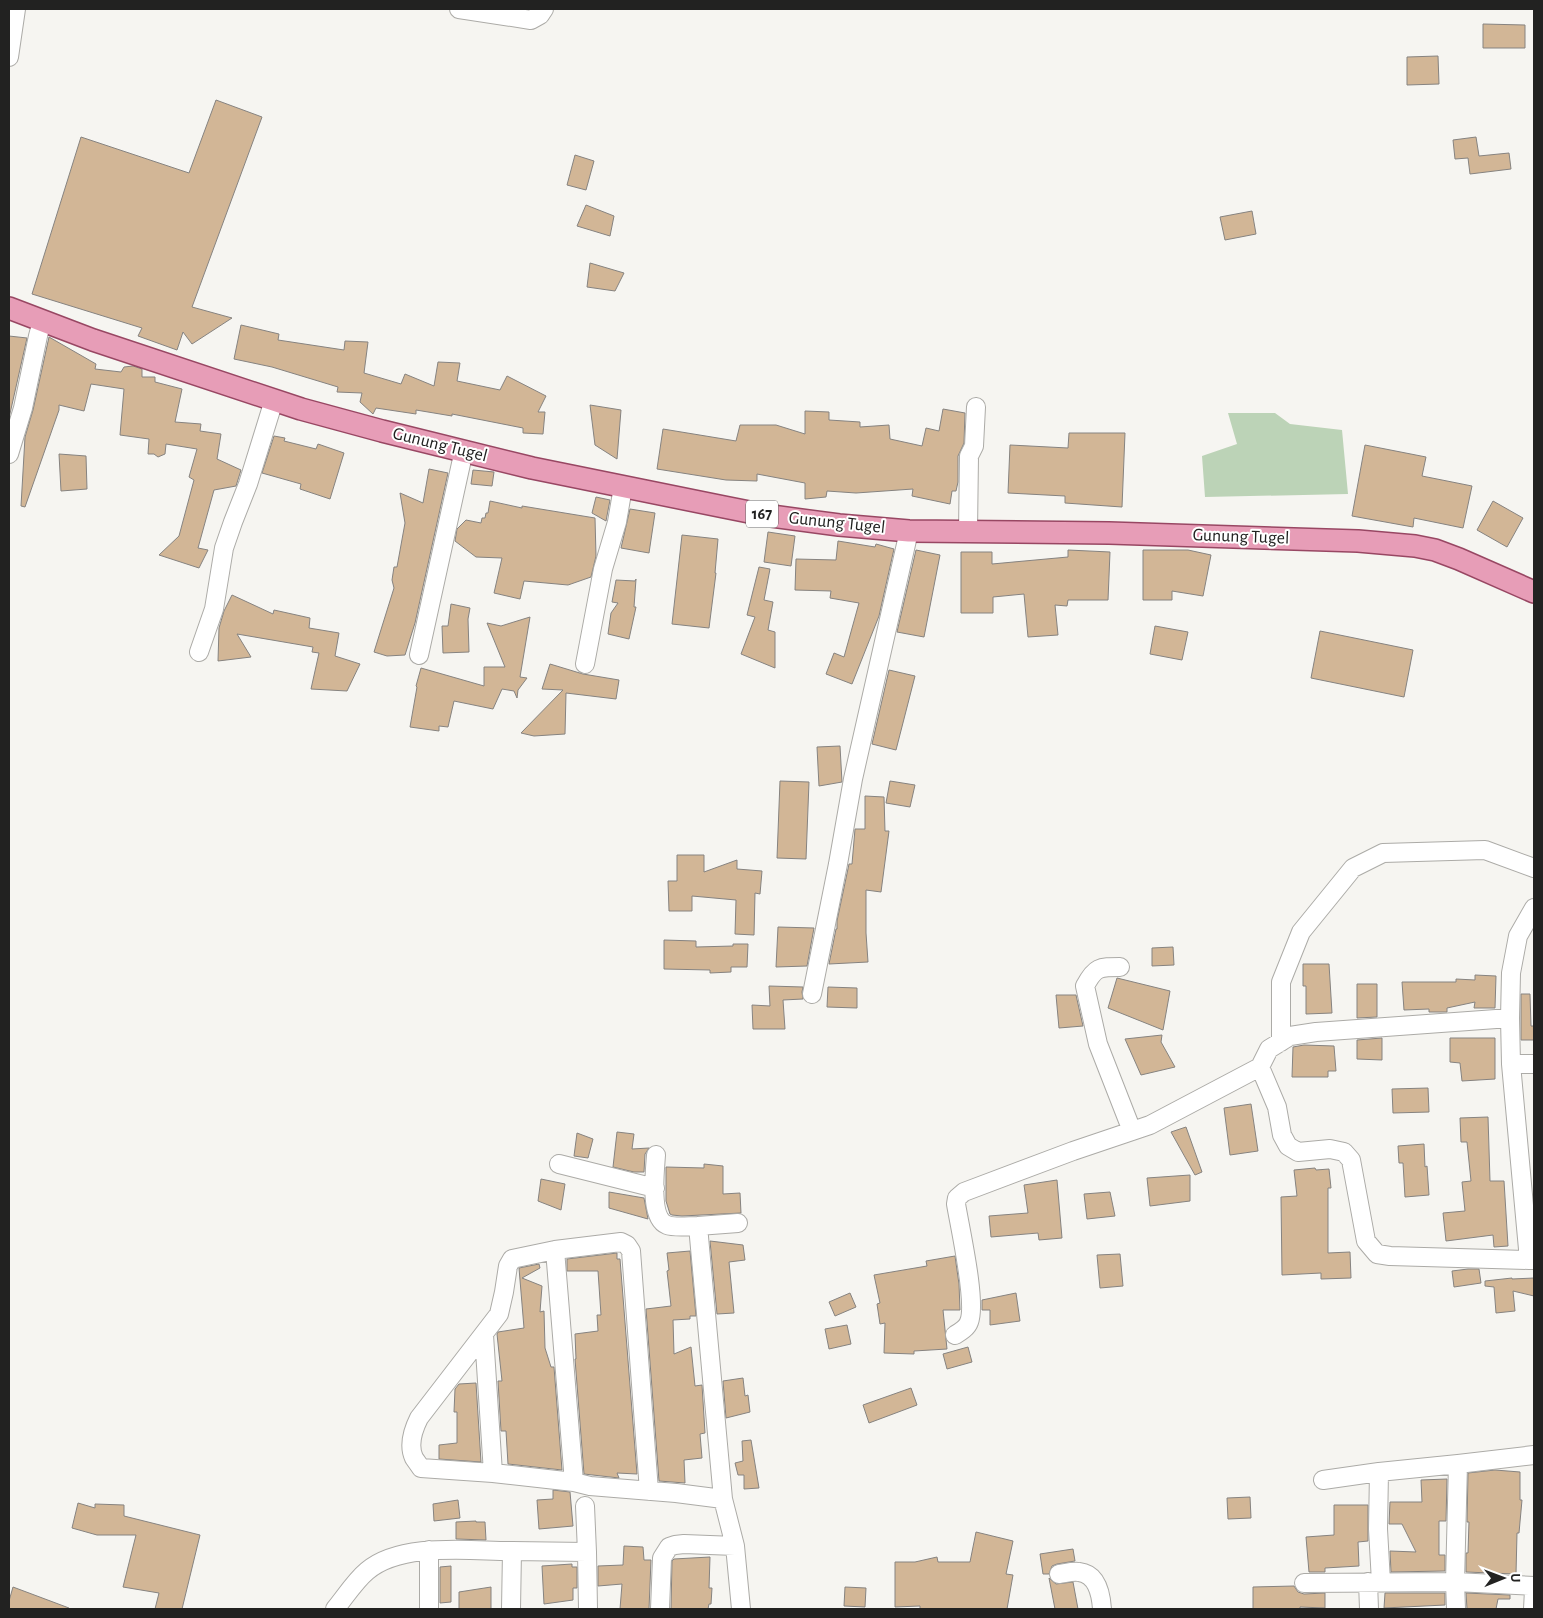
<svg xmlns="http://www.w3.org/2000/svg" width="1543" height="1618" viewBox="0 0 1543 1618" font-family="'Alegreya Sans',sans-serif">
  <rect width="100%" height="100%" fill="#f6f5f1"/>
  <path fill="#bcd3b7" d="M1228,413H1275L1290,424L1342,430L1348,494L1205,497L1202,456L1237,444Z"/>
  <path fill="#d2b696" stroke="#868380" d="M1483,24L1525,25V48H1483Z
    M1438,56L1439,84L1407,85V57Z
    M216,100L262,117L192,307L232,318L192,344L183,332L177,350L138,336L142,328L32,294L81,137L189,173Z
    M1476,137L1479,156L1509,153L1511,169L1470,174L1468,158L1455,159L1453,140Z
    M575,155L594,161L586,190L567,185Z
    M586,205L614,216L610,236L577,226Z
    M1252,211L1256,234L1225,240L1220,217Z
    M590,263L624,273L615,291L587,287Z
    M241,325L279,334L278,340L344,350L345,341L368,342L364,373L401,384L405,374L434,386L438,362L460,363L457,381L500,390L507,376L546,396L538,412H545L543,434L523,433V428L452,414V416L416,410V414L376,408L373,414L360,402L362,393L337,392L338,387L272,367L234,359Z
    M9,336L27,338L9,418Z
    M49,337L96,364L95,369L121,372L124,367L133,366L142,369V377H155V382L182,389L175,422L201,424L200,431L221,434L217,459L241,470L236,486L214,490L198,548L208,550L199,568L159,555L179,536L194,480L189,477L197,449L166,444L165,454L158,457L154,454H148L149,439L120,435L124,389L91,384L84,411L59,405V410L25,507L21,506L25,437L33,410Z
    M590,405L621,410L617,459L595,445Z
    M943,409L965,413L964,443L958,456V482L956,491H952L950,504L912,496L913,489L856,493L827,491L826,497L805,499V483L757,474V481L726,480L657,469L663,429L736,441L740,425H776L805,434V411L829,412V420L860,422V427L889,425L890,439L922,446L926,428L939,431Z
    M1069,433H1125L1122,507L1065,503V496L1008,493L1010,445L1068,448Z
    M274,436L285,438L284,441L316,449L318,444L344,453L330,499L300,489L301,484L262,473Z
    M1365,445L1426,457L1422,476L1472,486L1463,528L1414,518L1413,527L1352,516Z
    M59,454L86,456L87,489L61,491Z
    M429,469L448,473L415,623L405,655L387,656L374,652L394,588L392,580L394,567H397L405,523L400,493L423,503Z
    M473,470L494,472L492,486L471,484Z
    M596,497L610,500L606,521L592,513Z
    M490,501L522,508V506L595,518L596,556L591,577L568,585L524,581L520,599L494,593L502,558L476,557L455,541L457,529L466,520L481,523L482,518H485L486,513H488Z
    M1493,501L1523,518L1507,547L1477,530Z
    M630,509L655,513L649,553L621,548Z
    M768,532L795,536L791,566L764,562Z
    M682,535L718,539L715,573H716L709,628L672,624Z
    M838,541L875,547L876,544L894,549L879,616L852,684L826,674L834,653L844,657L859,603L830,598L831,591L795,590L796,559L836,560Z
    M916,550L940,555L924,637L897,632Z
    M1068,550L1110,552L1108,600H1068L1067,606L1055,605L1058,635L1028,637L1024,594L993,597V613H961V552H992V564L1068,557Z
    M1143,550H1188L1211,555L1203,596L1172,591V600H1143Z
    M759,567L770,569L764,600L773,602L768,630L775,632V668L741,654L755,617L747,615Z
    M636,579L634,607H636L629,639L608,634L611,613L618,603L612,602L616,580L635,581Z
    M232,595L273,614L274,610L310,618L309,628L339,633L335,656L360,664L347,691L311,689L319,653L312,652L313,647L237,634L251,657L218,661L219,628L224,611Z
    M451,604L470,608L468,619L469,652L443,653L442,626H448Z
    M530,617L520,677L527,678L518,690L517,698L514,691L502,689L493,709L454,701L448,727L439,726V731L410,727L417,687L416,686L421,668L484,686V667H505L487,623L501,626Z
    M1155,626L1188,632L1182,660L1150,654Z
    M1320,631L1413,650L1404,697L1311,678Z
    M550,664L583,674L619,680L616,699L566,693L565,734L534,736L521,733L563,690L542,689Z
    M889,670L915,676L896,750L872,744Z
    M840,746L842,782L819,786L817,747Z
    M780,781L809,782L806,859L777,858Z
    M890,781L915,785L910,807L886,803Z
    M865,796L884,797L885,831H889L881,892L866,890V933L868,962L829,964L836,929H837V921L849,864H852L855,829H865Z
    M677,855H704V872L737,860V869L762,871L760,894L755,893L754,935L735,934L736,900L692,896V911H669L668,881H677Z
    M778,927L814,928L807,966L776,967Z
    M664,940L696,941V947L733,946V944H748L747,967H731V972L710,973V970L664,969Z
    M1173,947L1174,965L1152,966V948Z
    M1303,964H1329L1332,1013L1306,1014V986H1303Z
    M1475,975L1496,976L1495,1008H1474L1475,1002L1447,1008V1012H1429V1009L1404,1010L1402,982H1456V979L1475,980Z
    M1117,978L1170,991L1163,1030L1108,1008Z
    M1357,984H1377V1017L1357,1018Z
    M769,986L803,987L802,992L803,999L783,1000L785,1029H753L752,1005L770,1006Z
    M828,987L857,988V1008L827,1007Z
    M1521,994H1530L1531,1026H1534V1040H1521Z
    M1056,995H1076L1083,1026L1059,1028Z
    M1162,1035L1161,1042L1175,1067L1141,1075L1125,1039Z
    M1382,1038V1060L1357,1059V1040Z
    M1450,1038H1495V1079L1462,1081L1460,1063L1450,1062Z
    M1304,1045L1334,1046L1336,1071H1328V1077H1292L1293,1047Z
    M1428,1088L1429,1112L1393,1113L1392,1089Z
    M1251,1104L1258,1151L1230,1155L1224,1108Z
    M1488,1117L1490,1181H1504L1508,1246L1494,1247L1493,1235L1446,1241L1443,1213L1465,1211L1462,1182L1471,1181L1467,1142H1461L1460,1118Z
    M1186,1127L1202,1172L1195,1175L1171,1132Z
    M617,1132L634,1134L632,1149L649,1148L645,1154L644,1172H634L613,1167Z
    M577,1133L593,1139L588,1158L574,1156Z
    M1424,1144L1425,1167L1427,1166L1429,1195L1405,1197L1403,1163H1399L1398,1146Z
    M704,1164L723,1166V1194L740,1193L741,1213L682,1216L672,1215L670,1214L666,1201V1167L704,1168Z
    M1315,1168L1316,1170L1329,1169L1331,1188H1328V1253L1350,1252L1351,1278L1321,1279V1273L1282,1275L1281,1197L1297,1196L1294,1170Z
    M1190,1175V1201L1150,1206L1147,1178Z
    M541,1179L565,1184L561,1210L538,1201Z
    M1057,1180L1062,1238L1039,1240L1038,1233L991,1237L989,1216L1028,1213L1024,1185Z
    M609,1192L644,1198L648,1219L609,1208Z
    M1110,1192L1115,1216L1087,1219L1084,1194Z
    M710,1241L743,1245L745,1260L729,1262L734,1313L717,1314Z
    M690,1251L696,1316H690V1319L673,1320L674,1354L691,1347L695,1386L702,1385L705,1433L700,1434L702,1458L684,1460L685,1483L659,1481L646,1309L671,1306L667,1271L669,1270L667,1253Z
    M617,1253V1259H620L637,1474L617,1473L619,1478L584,1474L575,1359H576L575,1334L598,1331L597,1315H601L598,1271H567V1259Z
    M1120,1254L1123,1286L1100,1288L1097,1255Z
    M955,1256L959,1284L960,1310H943L947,1349L914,1351V1354L884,1353L885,1323L880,1324L877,1304L880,1303L874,1275L927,1266L926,1261Z
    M539,1264L540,1268L522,1278L542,1286L540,1312L544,1311L545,1348L551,1367H554L562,1470L508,1464L506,1431H501L498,1381H502L497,1334L498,1332L524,1328L519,1268Z
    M1468,1269H1479L1481,1283L1454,1287L1452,1271Z
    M1512,1278V1279L1534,1278V1296L1513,1291L1515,1311L1496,1313L1494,1287L1485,1286V1281Z
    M850,1293L856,1307L835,1316L829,1302Z
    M1016,1293L1020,1321L990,1325V1310H982V1300Z
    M847,1325L851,1344L829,1349L825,1329Z
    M968,1347L972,1362L947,1369L943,1354Z
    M743,1378L745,1396L748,1395L750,1412L726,1418L723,1381Z
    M476,1383L481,1462L439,1459V1445L457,1443V1412H454L455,1389L459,1384Z
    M911,1388L917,1405L869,1423L863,1405Z
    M751,1440L759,1488L744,1489V1475H738L735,1463L743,1461L742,1441Z
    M1495,1470L1520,1472V1500H1522L1519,1533H1517L1516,1574L1466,1572V1553H1468L1469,1522H1467L1468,1473Z
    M1447,1479L1446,1521H1439V1555H1445V1571L1391,1572L1390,1551L1416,1552L1402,1524H1389L1390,1502H1422L1421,1480Z
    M553,1490L570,1492L573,1526L539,1529L537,1500L553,1499Z
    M1250,1497L1251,1518L1228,1519L1227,1498Z
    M458,1500L460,1518L434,1521L433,1504Z
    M78,1503L95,1508V1504L124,1505V1516L200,1535L182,1609H155L159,1593L123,1587L136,1535H97L72,1528Z
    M1334,1505H1368V1541L1358,1542L1359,1566L1325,1568V1572H1309L1306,1537L1334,1535Z
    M476,1521V1522H485L486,1540L456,1539V1522Z
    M976,1532L1013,1541L1006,1574L1013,1575L1007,1609H920V1606L895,1607V1562H915L937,1557L938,1562H970Z
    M624,1546L643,1547L644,1560H651L649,1609H620L622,1584L598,1586V1566L623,1565Z
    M1073,1549L1075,1561L1057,1564L1052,1566L1049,1574H1043L1040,1554Z
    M710,1557L709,1588H712L711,1604H709L708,1609H671L672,1561L674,1559Z
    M572,1564V1567H577V1588H573V1600L544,1604L542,1566Z
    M451,1566V1602L440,1603V1567Z
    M1049,1578L1056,1584L1073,1582L1078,1609H1055Z
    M1294,1586L1298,1592L1304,1594L1325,1593V1608L1300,1607V1609H1253V1587Z
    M13,1587L69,1608V1609H9V1601Z
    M491,1587V1609H459V1592Z
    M845,1587L866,1588L865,1607L844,1606Z
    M1385,1593H1445V1605L1384,1608Z
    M1466,1593L1510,1595V1599H1498L1496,1609H1467Z"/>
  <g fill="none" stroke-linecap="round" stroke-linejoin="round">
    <defs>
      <path id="minor" d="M459,9L531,20L540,15L544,9
        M9,57L16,9
        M9,454L23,408L38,336L42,321
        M968,532L969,456L974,446L976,407
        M199,652L214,609L224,548L233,522L248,484L274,400
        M419,655L464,450
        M585,664L603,569L617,522L623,487
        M1534,908L1518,936L1511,973L1510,1018L1511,1064L1529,1260H1534
        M1120,967C1099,967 1095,967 1085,986L1098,1044L1132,1131
        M812,994L838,864L853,779L909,531
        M1281,1042V982L1301,932L1353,868L1383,853L1485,850L1534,868
        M1511,1064H1534
        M1260,1067L1277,1107L1282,1135L1288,1146L1298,1152L1330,1149L1344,1152L1351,1160L1366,1241L1377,1254L1390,1256L1529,1260
        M656,1155C655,1171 649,1218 667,1225C675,1228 689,1226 698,1226L723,1499L735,1546L741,1609
        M559,1164L655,1188
        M698,1226L738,1223
        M555,1250L512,1259L508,1266L504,1292L499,1314L419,1418C413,1430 408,1445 414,1458C416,1461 419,1465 421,1468L493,1473L574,1482L590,1486L676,1493L723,1499
        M484,1335L493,1473
        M955,1335C960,1332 967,1328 969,1322C977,1303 960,1228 956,1204L957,1198L964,1192L1073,1151L1150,1125L1260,1067L1269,1049L1290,1036L1316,1032L1510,1018
        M1323,1480L1379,1472
        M574,1482L555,1250L621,1242L627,1245L631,1251L649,1491
        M585,1506L587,1552L588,1609
        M429,1550V1609
        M1059,1574C1066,1573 1073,1571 1079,1572C1097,1574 1101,1594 1102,1609
        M1368,1582L1369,1609
        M1381,1582L1378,1529L1379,1472L1458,1464L1534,1455
        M1304,1583L1455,1582L1534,1586
        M335,1609C345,1597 355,1581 367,1571C401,1542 469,1551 512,1551
        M511,1609L512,1551L587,1552
        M660,1609L662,1558L669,1547L675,1545L684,1544L735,1546
        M1456,1609L1455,1582L1458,1464
        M1533,1609L1534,1590"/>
      <path id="major" d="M9,308L93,340L301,409L382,431L532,468L724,507L764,515L839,525L909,531L1109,533L1358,541L1415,546L1435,550L1459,559L1534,592"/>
    </defs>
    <use href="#minor" stroke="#acaba7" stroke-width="20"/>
    <use href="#major" stroke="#984763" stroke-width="24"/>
    <use href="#minor" stroke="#fff" stroke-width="18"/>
    <use href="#major" stroke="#e79db7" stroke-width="21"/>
  </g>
  <g text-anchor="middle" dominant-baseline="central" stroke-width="4" stroke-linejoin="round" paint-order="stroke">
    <rect fill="#fff" stroke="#646464" stroke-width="1" x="746" y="500.5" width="32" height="27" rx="4"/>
    <g font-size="16" font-weight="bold" fill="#222221">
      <text x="762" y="514">167</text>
    </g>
    <g font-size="18" fill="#222221" stroke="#fff">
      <text transform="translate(440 445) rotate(14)">Gunung Tugel</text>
      <text transform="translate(837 523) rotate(6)">Gunung Tugel</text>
      <text transform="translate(1241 537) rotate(2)">Gunung Tugel</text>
    </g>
  </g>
  <rect width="1543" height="1618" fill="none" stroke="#222221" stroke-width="20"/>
  <g transform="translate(1503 1578) rotate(89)" stroke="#ffffff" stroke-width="4" paint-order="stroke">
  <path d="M0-4L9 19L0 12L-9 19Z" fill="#222221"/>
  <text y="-8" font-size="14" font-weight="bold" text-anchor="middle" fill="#222221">U</text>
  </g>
</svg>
